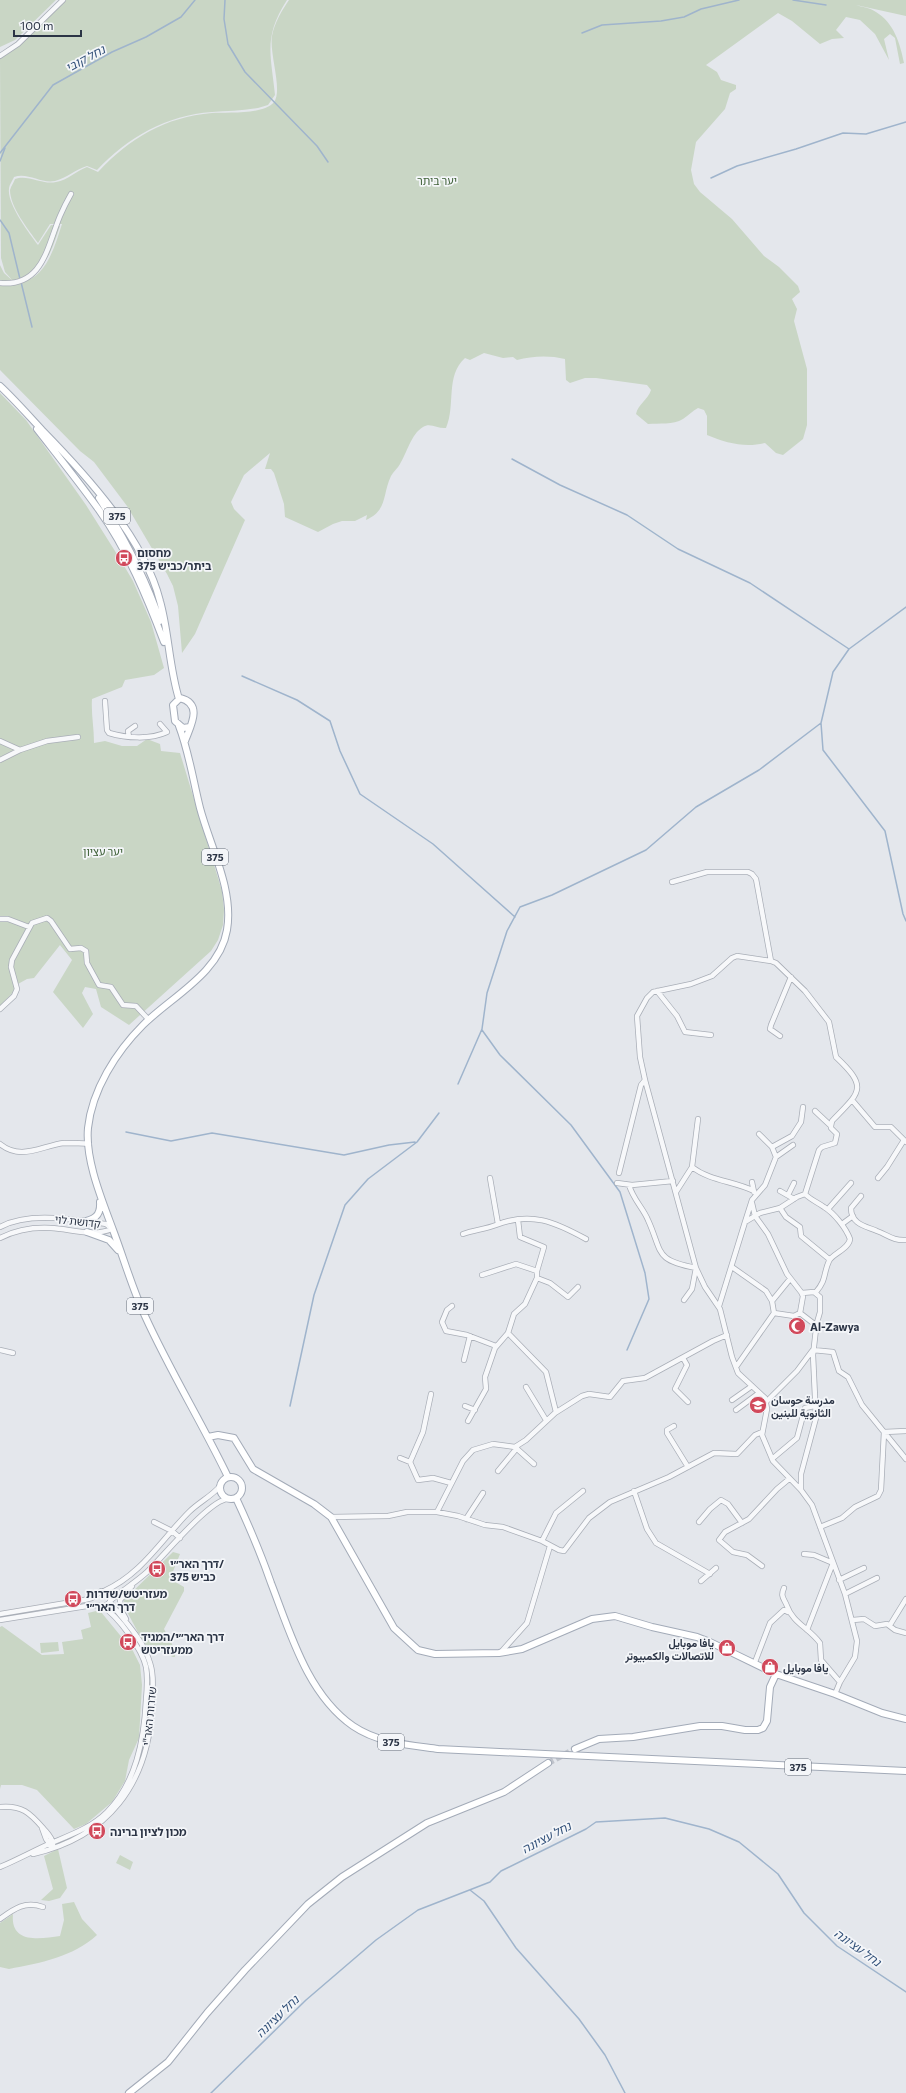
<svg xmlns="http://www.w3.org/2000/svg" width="906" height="2093" viewBox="0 0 906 2093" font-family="Commissioner,Vazirmatn,'Noto Sans Hebrew',sans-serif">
  <rect width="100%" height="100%" fill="#e4e7ec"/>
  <path fill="#c9d6c5" d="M0,0H56L15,40L0,47Z
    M65,0H287C263,37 271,55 275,95L268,105L258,108C242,111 227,111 212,112C167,115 128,137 97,170L87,166C76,169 67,178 55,181C41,184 28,172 14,177C13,180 9,185 9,189C7,204 29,233 38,245L51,225L60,226C51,253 47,266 22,282C47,277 55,245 62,224H50L38,243C28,229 10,207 10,190C11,186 14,182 15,179C28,174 42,185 56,182C68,180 76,171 87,167L98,172C130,138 165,117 212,113C226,112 264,115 274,102C283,90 269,53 272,36C274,24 282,10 289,0H906V16L856,5C862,7 871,8 876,12C894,23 900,43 904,63L900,64L895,38L890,34L884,39L889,60L875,34L860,20L846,17L836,30L844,38L832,39L820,44L792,21L778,13L706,65L717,72L721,80L736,85V89L730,93L725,109L696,142L691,170L694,184L700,192L732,219L764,256L779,267L798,286L800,292L792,299L797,309L794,321L807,369V425L803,439L783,455L776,453L765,443C745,448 726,443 707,435V416L704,410L698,408C692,411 689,415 683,419C673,425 659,423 648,424L636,414C638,404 648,400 651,390L647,385L596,378H585L570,383L566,380L565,359C549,355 532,356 517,360L513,357L503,358L484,353L470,360L465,358C445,376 456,405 446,428C438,429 430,422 423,427C411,434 407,453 400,464C398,468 393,472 391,476C382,495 388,510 366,520L367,515L355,521H342L333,524L318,532L285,517L284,504L274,473L271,469H265L270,453L244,475L231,502L234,509L245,520L195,634L182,653L178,606L173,586L167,574L127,506L94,462L80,451L0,370V265L4,273L13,281L5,272L1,258L0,58Z
    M0,393L26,420L86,505L120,559L133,581L151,622L164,668L154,675L125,680L122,687L92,699C91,714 94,727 94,743L105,741L122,746H137L147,739L160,744L161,751L180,753L222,891L224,910L223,925L218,940L211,951L129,1025L101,1007L96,989L85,987L82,993L93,1014L83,1028L53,992L72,960L60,945L34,978L27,979L18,984V987L0,1006Z
    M173,1552L180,1554L170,1579L184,1587V1591L164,1629L174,1648L175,1657H173L146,1645L142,1640L123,1604L124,1600Z
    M96,1611L101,1612L133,1651L140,1665L142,1685L139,1738L129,1760L125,1781L112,1802L86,1824L74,1829L37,1790L22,1785H1L0,1789V1627L2,1626L42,1655L64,1654L62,1642L83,1639L81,1630L91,1627L88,1613Z
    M58,1642L59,1651L41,1653L40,1643Z
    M58,1849L67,1888L60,1898L49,1901L41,1900L53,1889L44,1856Z
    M120,1855L133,1862L130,1870L116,1863Z
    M74,1902L82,1919L97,1935C73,1957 40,1963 9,1969L0,1967V1923L13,1914C10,1944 40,1939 60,1936L64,1920L62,1904Z"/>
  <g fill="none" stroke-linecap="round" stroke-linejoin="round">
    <path stroke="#9fb4cc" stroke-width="1.5" d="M225,0L224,19L228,44L245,72L317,146L328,162
      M793,0L826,5
      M582,33L602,25L661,21L684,17L701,9L739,0
      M0,153L53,85L112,52L146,37L181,17L195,0
      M0,161L5,148
      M711,178L737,166L796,149L843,133L866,134L906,122
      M0,220L9,233L20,279
      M21,282L32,327
      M512,459L560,485L627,515L678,549L750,583L849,649
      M906,607L849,649L833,672L821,723L823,750L885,831L903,914L906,921
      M242,676L297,700L330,721L340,751L360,794L433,844L515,917
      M482,1030L500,1055L571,1125L620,1192L645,1273L649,1299L627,1350
      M458,1084L482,1029L487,993L507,931L520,907L552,895L646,850L696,807L759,770L821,723
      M126,1132L171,1141L212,1133L344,1155L389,1145L415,1142
      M290,1406L314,1295L345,1205L368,1179L417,1142L439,1113
      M470,1890L484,1901L516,1948L579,2019L605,2055L625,2093
      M211,2093L306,2000L376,1940L418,1910L490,1882L501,1871L586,1829L596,1822L665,1818L709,1829L739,1842L778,1874L804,1913L837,1946L906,1992"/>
    <path stroke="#bfc3cb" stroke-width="6" stroke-dasharray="6 3" stroke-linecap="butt" d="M548,1763L575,1749"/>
    <defs>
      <path id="minor" d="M0,56L18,44L63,0
        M0,283C43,287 47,247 60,216C63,209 67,201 71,194
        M105,701L107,730L109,733C126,738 150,740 167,732L160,724
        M129,737L128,731L135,726
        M0,741L20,750
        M0,760L20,750L47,741L78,737
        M672,882L707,872H748L752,874L756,879L771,961
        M0,919H8L29,927
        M657,991L677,1016L685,1032L711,1035
        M0,1009L14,996L17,989L11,967L12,960L32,923L47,918L51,921L70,949L81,948L86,951L87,963L99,985L111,987L123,1005L136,1006L149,1020
        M780,1036L770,1029L771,1025L791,977
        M852,1100L875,1127H891L906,1142
        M831,1126L832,1121C860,1092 869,1088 836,1057L829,1022L805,991L776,963L771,961L737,956L732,958L712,976L691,984L653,992L647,998L637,1016L640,1057L645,1080L696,1268L705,1287L720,1309L732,1357L738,1373L765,1398L767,1409L762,1435L773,1461L801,1490L812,1505L845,1594L857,1641L855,1657L840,1682L835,1694
        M759,1134L772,1147L776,1157
        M0,1144C21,1161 41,1146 64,1143C72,1143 81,1143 89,1144
        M772,1147L792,1136L801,1122L803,1107
        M692,1167C710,1181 734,1181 754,1191
        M619,1173L641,1085L645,1080
        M490,1178L498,1224
        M878,1178L887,1167L904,1140
        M752,1182L754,1192
        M617,1183L632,1185L673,1181
        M629,1185C633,1199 643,1208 648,1220C663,1253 654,1260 696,1268
        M780,1191L794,1199
        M676,1192L692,1167L698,1119
        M805,1194C811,1200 817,1202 824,1207C834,1213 846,1228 850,1239C849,1249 832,1254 829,1261C823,1274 827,1279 816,1292
        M805,1194L819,1150L822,1147L835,1143L837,1134L831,1128V1126L815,1111
        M788,1195L794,1183
        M861,1196L851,1208C851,1224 865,1226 877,1231C888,1235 893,1241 906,1240
        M752,1203L755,1216L768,1234L787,1274L801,1292L803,1296L800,1313L813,1323L816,1329L813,1355L816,1418L801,1474V1490
        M780,1208L786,1217L800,1227L801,1236L829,1259
        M828,1209L851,1183
        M745,1222L752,1200L765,1185L776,1157L793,1145
        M842,1224L853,1216
        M0,1227C31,1211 73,1220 106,1224L112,1229
        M463,1234C474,1230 486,1229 496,1225C531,1211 555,1222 586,1239
        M0,1238C16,1230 33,1227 51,1228C71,1229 93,1237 112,1229
        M732,1267L766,1291L772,1301L774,1313L736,1367
        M482,1275L516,1264L537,1271
        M537,1278L550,1283L568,1297L578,1287
        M802,1293L814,1292L820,1297V1312L816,1326
        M684,1300L692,1289L696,1268
        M772,1301L790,1279
        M452,1306L447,1310L442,1322L446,1331L467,1335L496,1346
        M719,1306L745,1222L760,1213L780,1208L797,1197L805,1194
        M774,1313L794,1316L800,1313
        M508,1333L546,1372L556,1412
        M0,1350L13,1353
        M813,1350L833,1352L839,1371L848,1377L862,1405L906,1459
        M683,1358L687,1365L675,1389L688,1402
        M464,1360L470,1336
        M526,1387L546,1420
        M732,1400L752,1386
        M766,1402L797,1371L812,1351
        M465,1406L475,1410
        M736,1410L759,1393
        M468,1421L486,1389L485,1377L495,1348L508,1333L514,1314L525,1304L537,1278V1271L544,1247L520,1237L518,1220
        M674,1426L667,1430V1433L688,1467
        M884,1432L906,1431
        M515,1447L534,1464
        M400,1458L410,1462L418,1480L433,1478L451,1483
        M772,1459L797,1438L805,1408L814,1406
        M410,1462L423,1432L431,1394
        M498,1471L517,1448
        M634,1491L647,1529L656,1543L710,1574
        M437,1512L463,1461L473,1450L493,1444L515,1447L526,1440L555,1413L582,1396L589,1394L610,1397L623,1381L645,1378L713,1341L727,1335
        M331,1517L388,1516L407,1512H437L458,1516L485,1525L503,1527L542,1541L559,1550L564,1551L589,1518L610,1502L669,1477L714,1453L737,1454L755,1435L762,1432
        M466,1519L483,1493
        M154,1522L172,1531L180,1538
        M699,1522L710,1509L721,1500L728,1504L742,1523
        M820,1527L842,1518L855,1507L878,1496L881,1490L884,1432
        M542,1541L556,1513L583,1491
        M804,1554L814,1555L833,1563
        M762,1566L747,1555L733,1552L719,1540L725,1532L749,1519L777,1489L789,1479
        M839,1580L864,1568
        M701,1581L716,1568
        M784,1588C780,1597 784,1598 787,1606C793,1623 809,1628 820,1643L821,1660L840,1682
        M104,1591C142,1574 161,1540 189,1512C199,1502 212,1496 220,1486
        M845,1594L877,1578
        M111,1600C123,1590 136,1582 147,1572C162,1558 210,1499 228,1499
        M0,1614L84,1600L92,1598L101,1591L108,1593L111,1597L110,1602L105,1606L93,1605L0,1620
        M126,1619L121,1610L120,1600L132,1586
        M853,1620L864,1619L875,1626L887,1624L895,1630L906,1633
        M890,1625L906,1599
        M807,1630L833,1563
        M501,1652L527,1623L550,1546
        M755,1662L770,1623L784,1610L788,1612
        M0,1807C22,1805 30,1813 43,1828C48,1834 52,1837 53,1844
        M42,1828L46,1839L51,1846
        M33,1854C108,1837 148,1784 152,1708C152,1692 155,1675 149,1660C142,1638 124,1621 110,1602
        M0,1867C17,1860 33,1851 49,1844C70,1835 91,1828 107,1812C136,1783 144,1740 146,1700C147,1689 148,1678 146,1667C142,1649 118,1616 102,1606
        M0,1919C15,1908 25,1901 43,1907"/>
      <path id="major" d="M0,386C15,400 28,415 42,430C86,475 144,538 160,601C169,633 169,667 179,699
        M37,429C58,456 79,482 99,510C127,549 147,597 164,642
        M99,498C124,537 145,577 160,621
        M179,726C189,752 193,780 200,808C210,846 234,890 227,930C220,973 171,997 143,1025C116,1052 92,1090 88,1128C85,1160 102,1200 113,1230C124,1259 132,1288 145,1316C170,1371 202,1423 228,1477
        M185,741C190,727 204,704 180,698L173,705L175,721L183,728L190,727
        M81,1222C94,1220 101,1216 100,1202
        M87,1232L109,1240L118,1250
        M208,1437L218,1435L234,1438L253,1469L314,1504L331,1517L394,1628L418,1650L435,1654L499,1653L522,1649L592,1619L615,1616L652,1627L697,1637L710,1642L776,1674
        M220 1488a11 11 0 1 1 22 0a11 11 0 1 1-22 0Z
        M236,1498C249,1526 261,1554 271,1583C290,1632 307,1694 353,1726C378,1743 409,1745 438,1749L906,1771
        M575,1749L599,1739L633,1737L700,1726H722L745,1730H758L763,1728L767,1721L770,1687L776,1674L835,1694L882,1713L906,1719
        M129,2093L168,2062L207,2013L245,1970L308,1904L342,1877L427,1823L504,1792L548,1763"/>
    </defs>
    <use href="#minor" stroke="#a9aeb7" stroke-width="6"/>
    <use href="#major" stroke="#a3abb8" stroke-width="8"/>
    <use href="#minor" stroke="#f7f8fa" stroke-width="4.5"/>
    <use href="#major" stroke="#fff" stroke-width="6"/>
  </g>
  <defs>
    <symbol id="bus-disc" viewBox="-11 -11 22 22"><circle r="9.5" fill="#d1495b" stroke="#f4f6f9"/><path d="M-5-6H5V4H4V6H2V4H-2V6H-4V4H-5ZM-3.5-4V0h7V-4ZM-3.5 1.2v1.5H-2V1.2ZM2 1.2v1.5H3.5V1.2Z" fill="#fff"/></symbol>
    <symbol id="mosque-disc" viewBox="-11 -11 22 22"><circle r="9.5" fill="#d1495b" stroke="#f4f6f9"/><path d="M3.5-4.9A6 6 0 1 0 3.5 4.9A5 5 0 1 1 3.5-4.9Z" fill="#fff"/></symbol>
    <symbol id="school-disc" viewBox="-11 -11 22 22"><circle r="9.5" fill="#d1495b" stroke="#f4f6f9"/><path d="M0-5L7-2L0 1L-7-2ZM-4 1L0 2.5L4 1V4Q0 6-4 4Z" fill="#fff"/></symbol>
    <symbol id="shop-disc" viewBox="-11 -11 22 22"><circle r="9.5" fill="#d1495b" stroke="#f4f6f9"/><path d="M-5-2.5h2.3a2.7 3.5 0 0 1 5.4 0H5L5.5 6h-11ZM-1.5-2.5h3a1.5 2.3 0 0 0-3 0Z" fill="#fff"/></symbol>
  </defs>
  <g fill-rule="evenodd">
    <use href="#bus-disc" x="114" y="548" width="20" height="20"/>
    <use href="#mosque-disc" x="787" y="1316" width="20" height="20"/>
    <use href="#school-disc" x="748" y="1395" width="20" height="20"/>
    <use href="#bus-disc" x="147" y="1559" width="20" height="20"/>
    <use href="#bus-disc" x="63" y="1589" width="20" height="20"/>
    <use href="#bus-disc" x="118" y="1632" width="20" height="20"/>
    <use href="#shop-disc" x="717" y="1638" width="20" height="20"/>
    <use href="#shop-disc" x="760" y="1657" width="20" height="20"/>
    <use href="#bus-disc" x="87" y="1821" width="20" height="20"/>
  </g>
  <g text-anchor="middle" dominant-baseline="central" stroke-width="3.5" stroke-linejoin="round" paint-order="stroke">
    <g fill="#f4f6f9" stroke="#676e7b" stroke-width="1">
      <rect x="104" y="508" width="26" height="16" rx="3"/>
      <rect x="202" y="849" width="26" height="16" rx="3"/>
      <rect x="127" y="1298" width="26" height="16" rx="3"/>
      <rect x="378" y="1734" width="26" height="16" rx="3"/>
      <rect x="785" y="1759" width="26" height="16" rx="3"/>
    </g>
    <g font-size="10" font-weight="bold" fill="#2b3445">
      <text x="117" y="516">375</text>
      <text x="215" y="857">375</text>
      <text x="140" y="1306">375</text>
      <text x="391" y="1742">375</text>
      <text x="798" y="1767">375</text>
    </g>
    <g font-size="11" fill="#3f6138" stroke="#f4f6f9">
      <text x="437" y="180">יער ביתר</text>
      <text x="103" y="851">יער עציון</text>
    </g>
    <g font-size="11" font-weight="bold" fill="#2b3445" stroke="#f4f6f9" text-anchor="start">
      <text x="137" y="552">מחסום<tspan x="137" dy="13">ביתר/כביש 375</tspan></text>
      <text x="810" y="1326">Al-Zawya</text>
      <text x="771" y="1399">مدرسة حوسان<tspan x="771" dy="13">الثانوية للبنين</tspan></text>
      <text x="170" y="1563">דרך האר״י/<tspan x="170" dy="13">כביש 375</tspan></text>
      <text x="86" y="1593">מעזריטש/שדרות<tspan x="86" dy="13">דרך האר״י</tspan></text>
      <text x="141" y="1636">דרך האר״י/המגיד<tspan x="141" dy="13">ממעזריטש</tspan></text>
      <text x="714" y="1642" text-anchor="end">يافا موبايل<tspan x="714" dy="13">للاتصالات والكمبيوتر</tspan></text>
      <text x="783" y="1667">يافا موبايل</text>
      <text x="110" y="1831">מכון לציון ברינה</text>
    </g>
    <g font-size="11" fill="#2b3445" stroke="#f4f6f9">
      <text transform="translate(78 1221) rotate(6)">קדושת לוי</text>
      <text transform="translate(149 1716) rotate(-84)">שדרות האר"י</text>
    </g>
    <g font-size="12" font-style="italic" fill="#34527a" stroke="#f4f6f9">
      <text transform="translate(85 58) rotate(-28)">נחל קובי</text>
      <text transform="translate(546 1837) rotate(-28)">נחל עציונה</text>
      <text transform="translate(858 1947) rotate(36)">נחל עציונה</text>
      <text transform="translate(277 2016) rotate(-44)">נחל עציונה</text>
    </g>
  </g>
  <path d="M14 30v6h67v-6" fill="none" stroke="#2b3445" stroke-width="2"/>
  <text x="20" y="30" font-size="12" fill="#2b3445" stroke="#f4f6f9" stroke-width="3" paint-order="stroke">100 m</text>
</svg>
